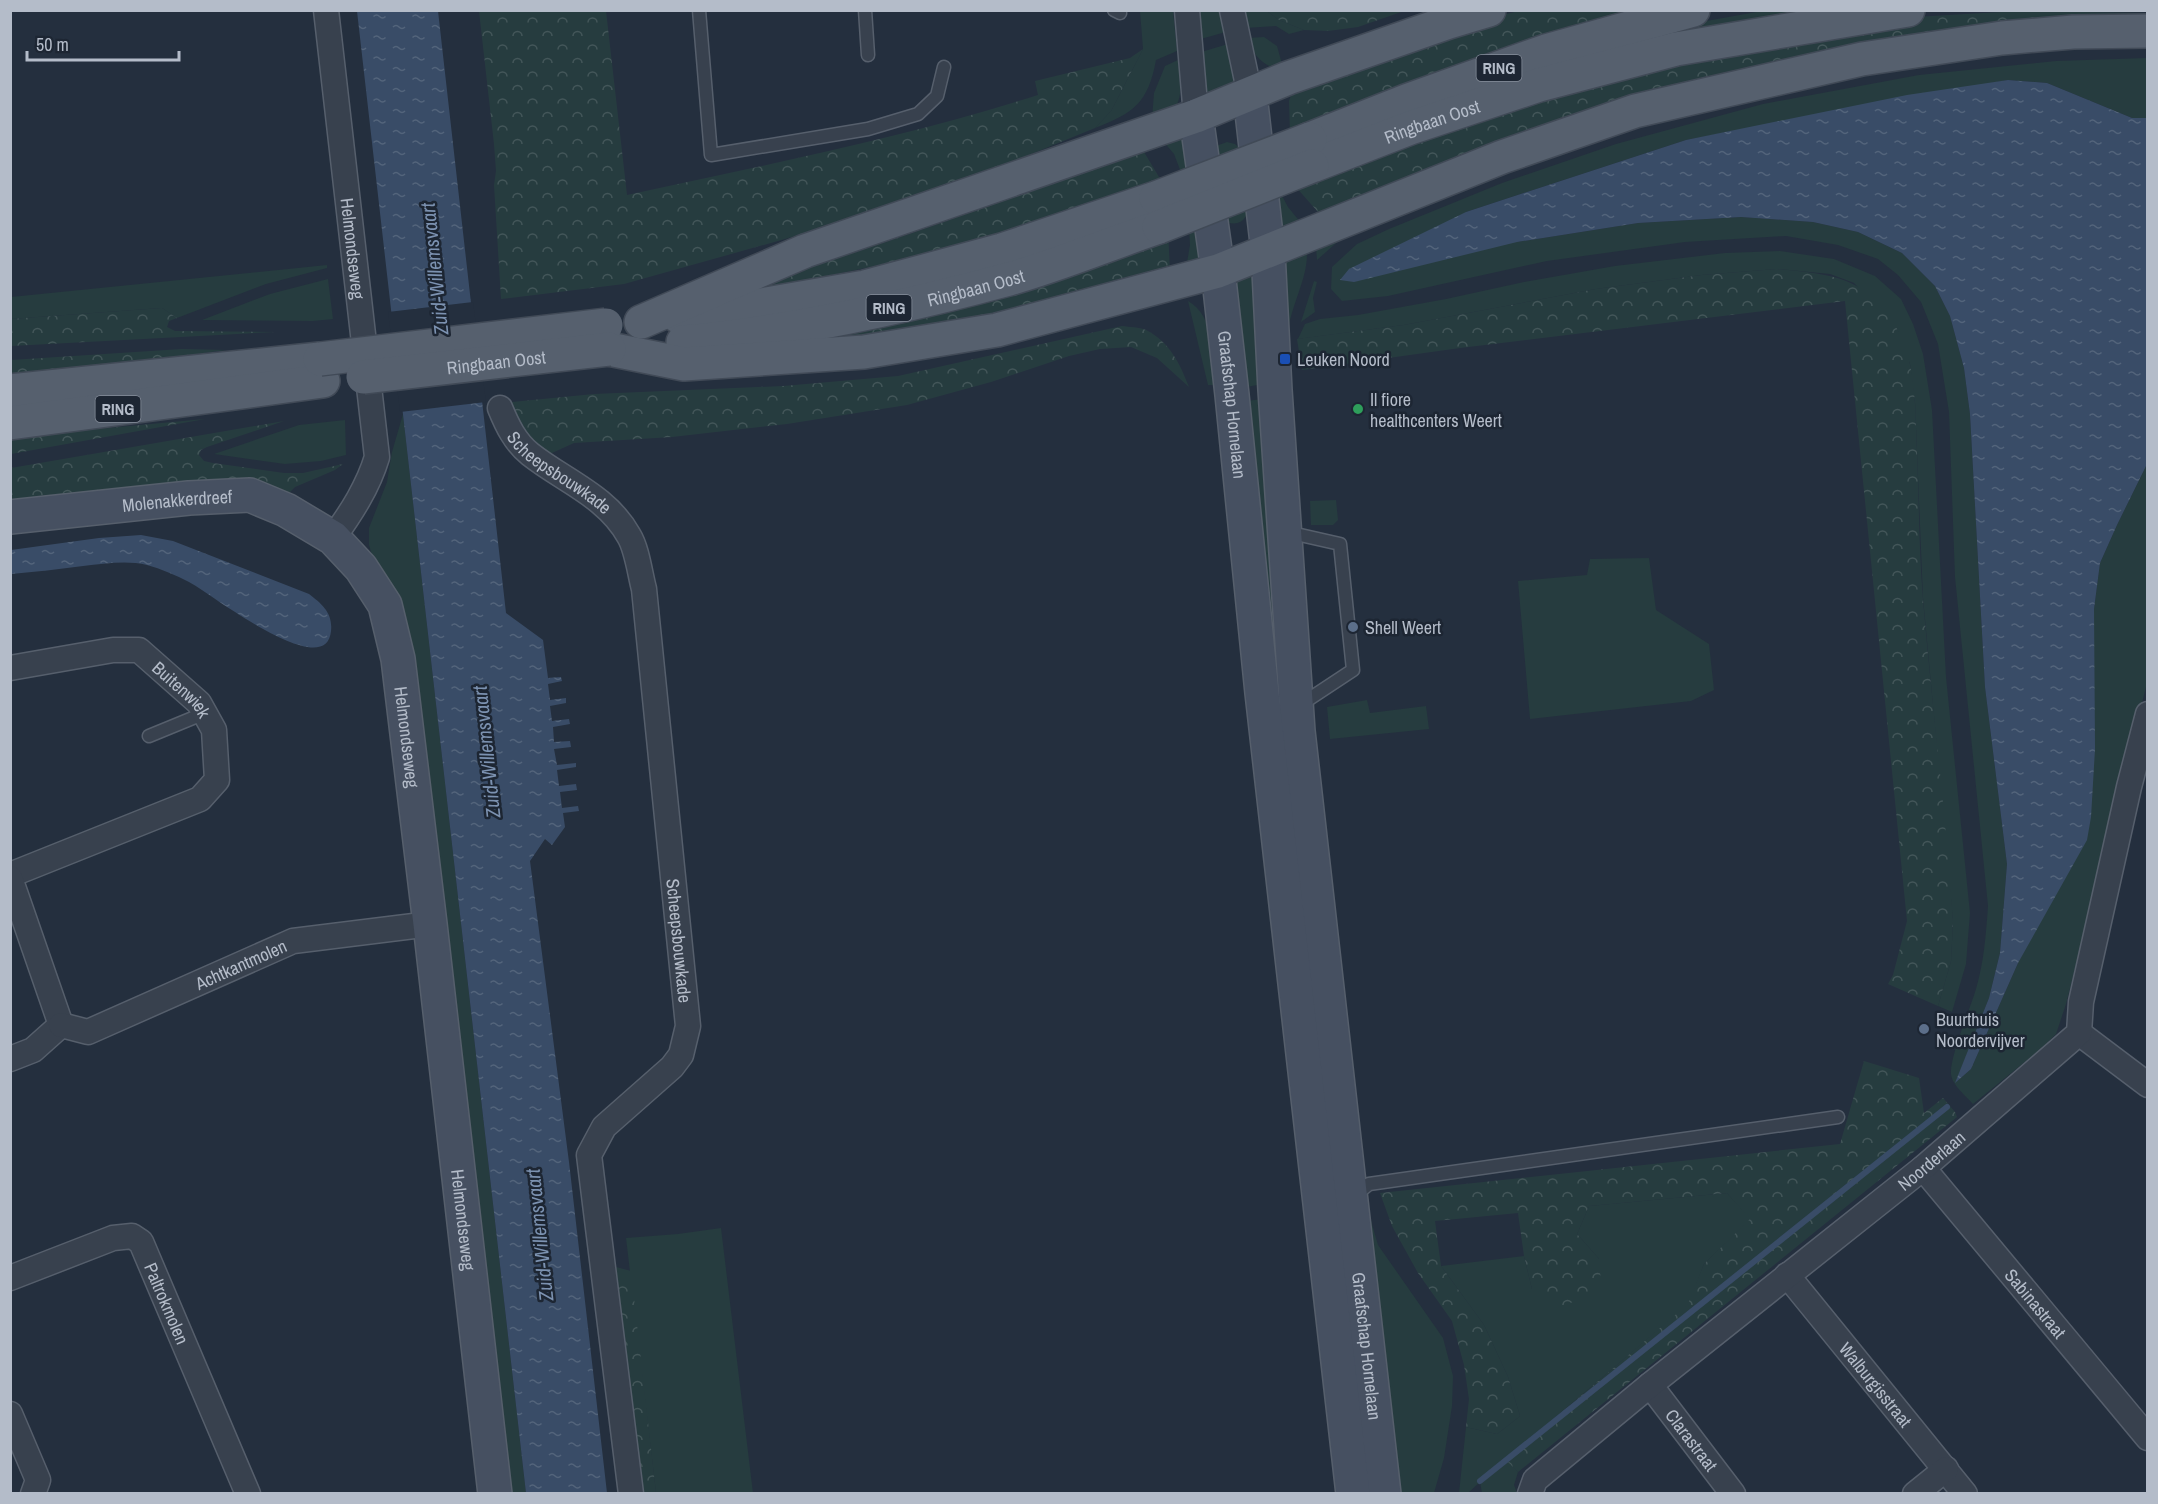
<svg xmlns="http://www.w3.org/2000/svg" width="2158" height="1504" viewBox="0 0 2158 1504" font-family="'Archivo Narrow',sans-serif">
  <defs>
    <pattern id="forest-crowns" width="20" height="18" patternUnits="userSpaceOnUse" patternTransform="scale(1.5)"><rect width="20" height="18" fill="#263c3f"/><path d="M2 6a3 3 0 1 1 6 0M12 15a3 3 0 1 1 6 0" fill="none" stroke="#435659"/></pattern>
    <pattern id="water-ripples" width="26" height="14" patternUnits="userSpaceOnUse" patternTransform="scale(1.5)"><rect width="26" height="14" fill="#394c67"/><path d="M2 4q2-2 4 0t4 0M15 11q2-2 4 0t4 0" fill="none" stroke="#53647b"/></pattern>
  </defs>
  <rect width="100%" height="100%" fill="#242f3e"/>
  <path fill="#263c3f" d="M1140,11H1173L1177,51L1156,60C1148,103 1134,113 1095,128L1111,111L1143,49Z
    M1194,11H1221L1226,32L1197,40Z
    M1242,11H1267L1279,20L1304,30L1289,34L1276,26L1246,28Z
    M1762,11H1827L1409,111L1684,25Z
    M1264,37L1277,46L1282,64L1275,69C1260,62 1252,54 1248,38Z
    M1228,44L1236,94L1204,105L1198,53Z
    M2147,58V118H2132L2047,83L2008,80L1686,140L1466,212L1517,242L1638,223L1741,217L1813,222L1858,232L1902,253L1935,286L1950,316L1964,368L1970,414L1985,687L2007,864L2000,953L1989,998L1956,1082L1971,1069L2018,963L2094,609L2100,563L2117,525L2147,464V683L2066,1004L2056,1034L2042,1048L1973,1104C1966,1096 1952,1085 1951,1074C1950,1056 1970,1009 1976,989C1984,962 1986,934 1988,906L1955,577L1949,412L1938,344L1921,302L1898,275L1878,259L1838,245L1786,236L1685,242L1547,261L1388,296L1342,301L1331,289L1332,267L1357,244L1389,229L1502,183L1616,144L1763,104L1919,75L2056,61Z
    M1178,60C1180,76 1185,100 1171,112C1167,116 1158,117 1152,119L1154,93L1165,66Z
    M1185,136L1191,171L1182,175L1174,154L1162,140Z
    M1227,142L1235,144L1243,151L1210,164L1216,146Z
    M1280,192L1288,207L1301,223L1282,234L1270,196Z
    M1250,203C1248,221 1237,230 1220,218Z
    M1369,214L1317,260L1315,235Z
    M1197,224L1201,263L1185,274L1190,245L1189,227Z
    M1307,251C1308,278 1292,303 1288,331L1280,266L1286,254Z
    M1780,251L1834,259L1875,276L1901,299L1913,324L1923,354L1932,410L1946,677L1970,913L1966,964L1952,1012L1938,1006L1951,961L1953,921L1923,598L1915,403L1910,364L1897,329L1854,283L1830,274L1777,269L1702,275L1596,289L1404,325L1298,339L1305,324L1320,319L1358,315L1446,299L1524,282L1615,266L1725,253Z
    M1256,261L1263,384L1235,389L1223,275Z
    M327,265V268L266,284L177,318L162,308L11,319V297Z
    M328,279L333,319L313,321L202,320L270,294Z
    M1314,281L1317,282L1313,298L1315,312L1301,322Z
    M1188,301C1216,317 1212,357 1215,385H1208Z
    M1263,399L1288,730L1275,731L1237,402Z
    M403,414L526,1493H507L379,578L369,545V528L387,482L392,452Z
    M345,420L346,455L321,461L285,464L214,454L299,425Z
    M1336,500L1338,520L1333,525H1311L1310,501Z
    M1649,558L1656,610L1709,644L1714,690L1691,701L1530,719L1518,581L1587,575L1590,559Z
    M1367,700L1370,713L1426,706L1429,729L1330,739L1327,707Z
    M1727,1193L1751,1219L1704,1264L1689,1304L1506,1459L1518,1472L1514,1485L1517,1493H1482L1480,1482L1468,1493H1459L1466,1427L1497,1434L1520,1416L1508,1377L1484,1325L1441,1266L1524,1256L1532,1289L1599,1259L1577,1234L1589,1206Z
    M1364,1217H1370L1378,1245L1443,1338L1453,1376L1452,1406L1444,1458L1434,1493H1392Z
    M721,1228L753,1493H656L626,1238L678,1234Z"/>
  <path fill="url(#forest-crowns)" d="M508,11H606L627,195C765,165 903,138 1038,95L1035,81L1130,58L1143,49L1111,111L1095,128L1019,159L792,237L624,284L501,299L494,185L496,171L494,144L479,11Z
    M1267,11H1404L1358,27L1328,31L1304,30L1279,20Z
    M1519,11H1678L1290,132L1289,101L1293,90L1449,28Z
    M2018,11L2147,13V20L2023,28L1427,172L1318,212L1295,186L1532,99L1690,54L1898,18Z
    M1141,147L1162,182L1002,235L899,261L705,301C852,254 999,206 1141,147Z
    M1168,231L1170,271L927,330L834,344L805,332Z
    M1777,269C1832,275 1864,275 1896,327C1917,363 1915,410 1917,451C1919,501 1919,551 1923,600C1932,707 1946,814 1953,921L1951,961L1938,1006L1888,984L1893,975L1907,921L1845,301L1460,348L1302,370L1297,339L1404,325L1596,289L1702,275Z
    M162,308L177,318L169,321L167,327L175,331L275,332L11,346V319Z
    M1122,326C1129,327 1139,327 1146,330C1170,342 1180,364 1189,387L1157,358L1131,347L1100,349L1069,356L991,382L907,405L787,424L672,437L574,443L543,457L513,417L512,402L594,394L783,386L898,376Z
    M182,349L226,350L11,379V360Z
    M205,419L11,454V437Z
    M284,421L207,447L201,450L199,455L204,461L213,463L284,473H303L343,464L335,470L295,487L281,501H11V468Z
    M1864,1061L1919,1078L1924,1113L1943,1098L1955,1112L1957,1117L1518,1472L1506,1460L1688,1304L1704,1264L1750,1219L1727,1193L1589,1206L1577,1234L1599,1259L1602,1294L1556,1307L1532,1289L1524,1256L1518,1213L1435,1221L1441,1266L1484,1325L1508,1377L1520,1416L1497,1434L1466,1427L1469,1399L1464,1365L1452,1321L1418,1273L1392,1226L1380,1193L1840,1144Z
    M612,1266L631,1271L656,1493H637Z"/>
  <path fill="url(#water-ripples)" d="M357,11H438L506,613L543,640L548,678L561,677L562,681L548,684L550,700L566,698V703L550,706L552,721L569,719L570,724L553,727L554,742L570,741L571,747L554,749L557,765L576,763V767L557,770L559,786L576,784L577,790L560,792L562,808L578,806L579,811L563,813L565,827L552,845L545,839L530,861L569,1162L607,1493H526Z
    M2008,80L2047,83L2132,118H2147V464L2117,525L2100,563L2094,609L2095,749L2091,817L2087,840L2018,963L1971,1069L1955,1083L1989,998L2000,953L2007,864L1985,687L1970,414L1964,368L1950,316L1935,286L1902,253L1858,232L1813,222L1741,217L1638,223L1517,242L1354,282L1340,280L1349,269L1466,212L1686,140L1907,95Z
    M141,535L173,541L309,594C322,604 333,613 331,631C326,685 206,590 189,582C176,575 161,569 147,565C126,560 104,564 83,566C59,569 35,572 11,574V550L99,538Z"/>
  <path fill="#242f3e" d="M473,302L486,402L400,412L388,312Z"/>
  <g fill="none" stroke-linecap="round" stroke-linejoin="round">
    <path stroke="#394c67" stroke-width="6" d="M1480,1481L1947,1107"/>
    <defs>
      <path id="lane" d="M699,10L711,155L868,129L918,114L937,96L944,67
        M865,10L868,55
        M1114,10L1120,13
        M1287,532L1340,544L1353,670L1300,705
        M149,736L205,713
        M1353,1197L1369,1184L1838,1117"/>
      <g id="street">
        <path id="s1" d="M326,10L377,457C368,487 351,513 333,538"/>
        <path d="M1187,10L1196,116"/>
        <path d="M1232,10L1250,95"/>
        <path id="s2" d="M500,408C507,425 515,442 530,454C564,481 607,496 629,536C637,549 640,574 644,589L688,1026L681,1055L672,1067L604,1127L589,1155L631,1494"/>
        <path id="s3" d="M10,668L113,650H139L199,703L214,730L217,780L200,799L10,875"/>
        <path d="M10,878L61,1025L33,1050L10,1059"/>
        <path id="s4" d="M61,1025L88,1032L293,941L430,924"/>
        <path d="M2079,1033L2148,1085"/>
        <path id="s5" d="M1923,1168L2148,1438"/>
        <path id="s6" d="M1787,1275L1965,1494"/>
        <path id="s7" d="M10,1278L113,1238L132,1236L141,1242L248,1494"/>
        <path id="s8" d="M1650,1385L1733,1494"/>
        <path d="M10,1414L38,1480L33,1494"/>
        <path id="s9" d="M1530,1494L1535,1480L1650,1385L1923,1168L2079,1033L2081,1002L2129,787L2148,714"/>
        <path d="M1915,1494L1946,1469"/>
      </g>
      <g id="secondary">
        <path id="s10" d="M1250,95L1268,252L1275,390L1298,731L1384,1494"/>
        <path id="s11" d="M1196,116L1218,271L1232,395L1262,693L1353,1494"/>
        <path id="s12" d="M10,517L189,498L250,495L286,510L333,538L361,568L385,605L398,659L430,924L495,1494"/>
      </g>
      <g id="primary">
        <path d="M1310,139L1406,101L1546,51L1693,10"/>
        <path id="s13" d="M1312,166L1410,128L1539,85L1676,49L1908,10"/>
        <path d="M679,317L732,310L865,287L1002,250L1156,198"/>
        <path d="M641,322L805,251L1196,116L1288,78L1449,22L1489,10"/>
        <path id="s14" d="M683,342C792,332 902,308 1009,279C1059,265 1109,244 1159,227"/>
        <path d="M609,349L684,364L864,352L997,330L1218,271L1502,157L1635,111L1862,59L2002,38L2073,32L2148,31"/>
        <path d="M10,391L320,359"/>
        <path d="M10,423L323,381"/>
      </g>
    </defs>
    <use href="#lane" stroke="#565f6c" stroke-width="15"/>
    <use href="#street" stroke="#565f6c" stroke-width="27"/>
    <use href="#secondary" stroke="#565f6c" stroke-width="36"/>
    <use href="#primary" stroke="#414a57" stroke-width="36"/>
    <use href="#lane" stroke="#38414e" stroke-width="12"/>
    <use href="#street" stroke="#38414e" stroke-width="24"/>
    <use href="#secondary" stroke="#465061" stroke-width="33"/>
    <use href="#primary" stroke="#56606e" stroke-width="33"/>
    <defs>
      <g id="primary-bridge">
        <path d="M1156,198L1310,139"/>
        <path d="M1159,227L1312,166"/>
        <path d="M320,359L606,325"/>
        <path id="s15" d="M363,377L609,349"/>
      </g>
    </defs>
    <use href="#primary-bridge" stroke="#414a57" stroke-width="36" stroke-linecap="butt"/>
    <use href="#primary-bridge" stroke="#56606e" stroke-width="33"/>
  </g>
  <rect fill="#1a4fb4" stroke="#1d2633" stroke-width="2" x="1279" y="353" width="12" height="12" rx="3"/>
  <circle fill="#2e9e5b" stroke="#1d2633" stroke-width="2" cx="1358" cy="409" r="6"/>
  <g fill="#5c6f8a" stroke="#1d2633" stroke-width="2">
    <circle cx="1353" cy="627" r="6"/>
    <circle cx="1924" cy="1029" r="6"/>
  </g>
  <g text-anchor="middle" dominant-baseline="central" stroke-width="5" stroke-linejoin="round" paint-order="stroke">
    <g fill="#1d2633" stroke="#878f9c" stroke-width="1.5">
      <rect x="1476.5" y="55" width="45" height="26" rx="4.5"/>
      <rect x="866.5" y="295" width="45" height="26" rx="4.5"/>
      <rect x="95.5" y="396" width="45" height="26" rx="4.5"/>
    </g>
    <g font-size="16" font-weight="bold" fill="#b4bcc9">
      <text x="1499" y="68">RING</text>
      <text x="889" y="308">RING</text>
      <text x="118" y="409">RING</text>
    </g>
    <g font-size="18" fill="#b4bcc9" stroke="#1d2633">
      <text stroke="none"><textPath href="#s13" startOffset="128">Ringbaan Oost</textPath></text>
      <text stroke="none"><textPath href="#s1" startOffset="240">Helmondseweg</textPath></text>
      <text stroke="none"><textPath href="#s14" startOffset="298">Ringbaan Oost</textPath></text>
      <text stroke="none"><textPath href="#s15" startOffset="134">Ringbaan Oost</textPath></text>
      <text stroke="none"><textPath href="#s11" startOffset="291">Graafschap Hornelaan</textPath></text>
      <text stroke="none"><textPath href="#s2" startOffset="90">Scheepsbouwkade</textPath></text>
      <text stroke="none"><textPath href="#s12" startOffset="168">Molenakkerdreef</textPath></text>
      <text stroke="none"><textPath href="#s3" startOffset="189">Buitenwiek</textPath></text>
      <text stroke="none"><textPath href="#s12" startOffset="554">Helmondseweg</textPath></text>
      <text stroke="none"><textPath href="#s2" startOffset="594">Scheepsbouwkade</textPath></text>
      <text stroke="none"><textPath href="#s4" startOffset="195">Achtkantmolen</textPath></text>
      <text stroke="none"><textPath href="#s9" startOffset="524">Noorderlaan</textPath></text>
      <text stroke="none"><textPath href="#s12" startOffset="1040">Helmondseweg</textPath></text>
      <text stroke="none"><textPath href="#s5" startOffset="176">Sabinastraat</textPath></text>
      <text stroke="none"><textPath href="#s7" startOffset="207">Paltrokmolen</textPath></text>
      <text stroke="none"><textPath href="#s10" startOffset="1257">Graafschap Hornelaan</textPath></text>
      <text stroke="none"><textPath href="#s6" startOffset="141">Walburgisstraat</textPath></text>
      <text stroke="none"><textPath href="#s8" startOffset="69">Clarastraat</textPath></text>
    </g>
    <g font-size="18" fill="#b4bcc9" stroke="#1d2633" text-anchor="start">
      <text x="1297" y="359">Leuken Noord</text>
      <text x="1370" y="399">Il fiore<tspan x="1370" dy="21">healthcenters Weert</tspan></text>
      <text x="1365" y="627">Shell Weert</text>
      <text x="1936" y="1019">Buurthuis<tspan x="1936" dy="21">Noordervijver</tspan></text>
    </g>
    <g font-size="20" font-style="italic" fill="#7c92b1" stroke="#1d2633">
      <text transform="translate(434 269) rotate(-96)">Zuid-Willemsvaart</text>
      <text transform="translate(486 752) rotate(-96)">Zuid-Willemsvaart</text>
      <text transform="translate(539 1235) rotate(-96)">Zuid-Willemsvaart</text>
    </g>
  </g>
  <rect width="2158" height="1504" fill="none" stroke="#b4bcc9" stroke-width="24"/>
  <path d="M27 51v9h152v-9" fill="none" stroke="#b4bcc9" stroke-width="3"/>
  <text x="36" y="51" font-size="18" fill="#b4bcc9" stroke="#1d2633" stroke-width="4.5" paint-order="stroke">50 m</text>
</svg>
